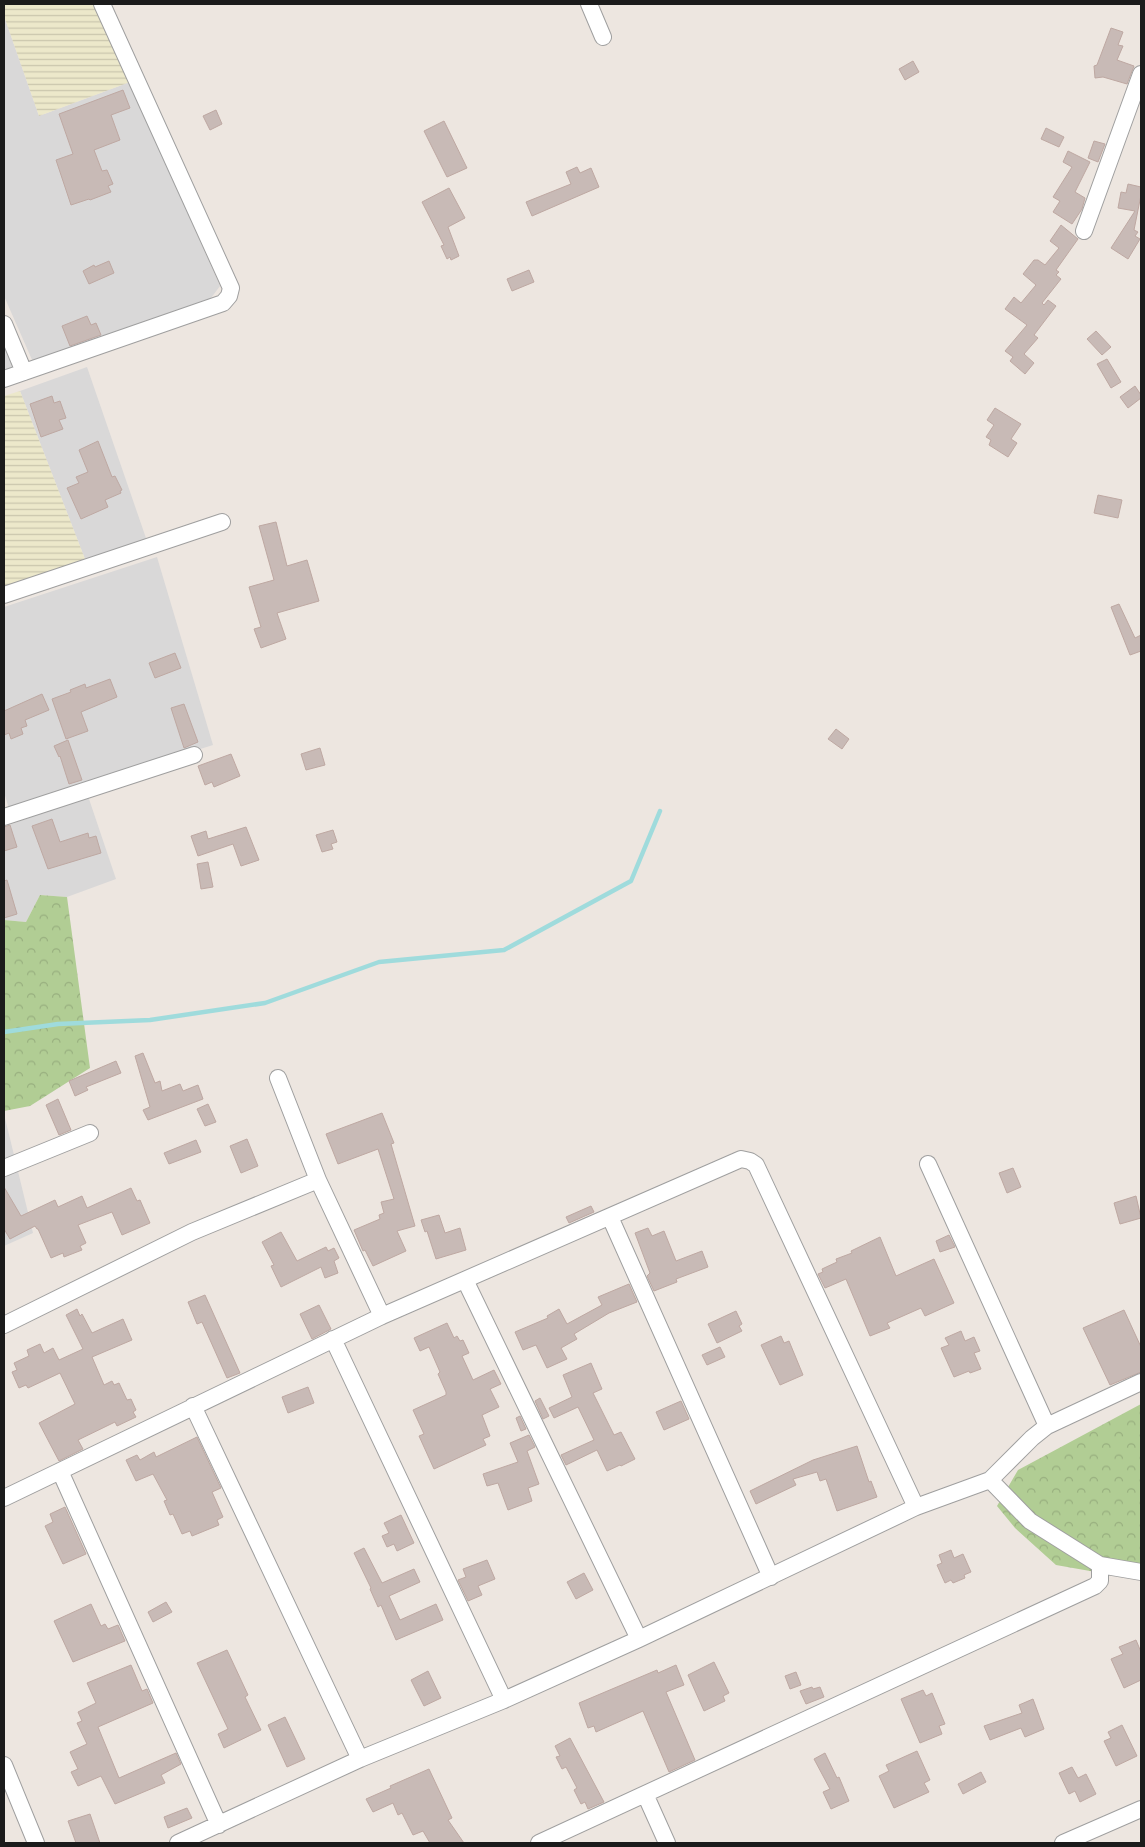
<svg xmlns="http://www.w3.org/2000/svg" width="1145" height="1847" viewBox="0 0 1145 1847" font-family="Figtree,sans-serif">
  <defs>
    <pattern id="farmland-rules" width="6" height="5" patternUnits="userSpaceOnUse" patternTransform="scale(1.25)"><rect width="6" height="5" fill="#ece8ca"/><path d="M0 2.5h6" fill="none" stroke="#cac6ad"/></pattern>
    <pattern id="forest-crowns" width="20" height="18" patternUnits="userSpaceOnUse" patternTransform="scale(1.25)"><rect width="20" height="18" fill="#b1cd94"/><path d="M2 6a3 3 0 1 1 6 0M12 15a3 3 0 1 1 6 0" fill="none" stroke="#98af7f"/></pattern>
  </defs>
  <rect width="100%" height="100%" fill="#ede6e0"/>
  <path fill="#d9d8d8" d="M4,16L39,116L130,82L220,286L208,302L33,362L4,296Z
    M4,346L15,368L4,372Z
    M87,367L147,541L85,559L20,391Z
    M157,557L213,745L9,809L4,792V607Z
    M88,796L116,879L67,897L40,895L26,922L4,920V827Z
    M4,1114L33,1233L4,1246Z"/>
  <path fill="url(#farmland-rules)" d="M4,4H94L130,82L39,116L4,16Z
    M20,391L85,559L4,587V396Z"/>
  <path fill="url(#forest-crowns)" d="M40,895L67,897L90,1068L30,1106L4,1111V920L26,922Z
    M1141,1404V1580L1056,1565L1015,1528L997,1506L1018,1470Z"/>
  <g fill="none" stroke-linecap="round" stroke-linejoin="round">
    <path stroke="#9fdbdc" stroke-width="4.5" d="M4,1032L58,1024L150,1020L265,1003L379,962L504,950L631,881L660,811"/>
  </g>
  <path fill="#c8bab6" stroke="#bea8a2" d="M1111,28L1123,32L1118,45L1123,46L1117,60L1134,66L1127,84L1103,77L1095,78L1094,66L1097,65Z
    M913,61L919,72L905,80L899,69Z
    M123,90L130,108L111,115L120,140L94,150L102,171L107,170L113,184L108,186L111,192L90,200L89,199L71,205L56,160L73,154L59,114Z
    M216,110L222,124L210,130L203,116Z
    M444,121L467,168L447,177L424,131Z
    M1046,128L1064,137L1059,147L1041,139Z
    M1094,141L1105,144L1098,162L1088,158Z
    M1068,151L1090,162L1075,192L1085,198L1082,209L1072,224L1053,212L1060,201L1053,197L1072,167L1063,162Z
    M577,167L580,173L591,168L599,187L532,216L526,202L571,184L566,172Z
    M1128,184L1141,187V195L1134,230L1138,232L1135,236L1140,239L1128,259L1111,248L1135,211L1118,208L1121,192L1126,193Z
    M449,188L465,218L448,227L459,256L451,260L450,257L447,259L441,246L444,245L422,202Z
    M1061,225L1078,239L1056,270L1059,272L1056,275L1061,279L1042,303L1044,305L1048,300L1056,306L1034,335L1038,338L1024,354L1034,363L1025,374L1010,361L1013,357L1005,351L1027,325L1005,309L1014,297L1021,303L1036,285L1023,274L1034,260H1038L1045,265L1059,248L1050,241Z
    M109,261L114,273L89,284L83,271L94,265L95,267Z
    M529,270L534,282L512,291L507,279Z
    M87,316L91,325L96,323L101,335L70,346L62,326Z
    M1096,331L1111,347L1102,355L1087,339Z
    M1107,359L1121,382L1111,388L1097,364Z
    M1135,386L1141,395V398L1128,408L1120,397Z
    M52,396L54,403L60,401L66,418L59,420L63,429L41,437L30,404Z
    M995,408L1021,424L1011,439L1017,443L1008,457L989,445L991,440L986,437L994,425L987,420Z
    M98,441L112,477L115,476L122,490L120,491L121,493L105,500L108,507L81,519L67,488L79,483L76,477L88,472L79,450Z
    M1098,495L1122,500L1118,518L1094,513Z
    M276,522L287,566L307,560L319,601L277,613L286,639L261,648L254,629L261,627L249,587L274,580L259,526Z
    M1119,604L1135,638L1141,635V651L1130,655L1111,607Z
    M175,653L181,668L155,678L149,663Z
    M110,679L117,697L81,712L88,731L66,739L52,699L71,692L70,690L85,684L86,688Z
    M42,694L49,710L25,720L27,726L21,728L23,734L11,739L9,733L4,735V711Z
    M184,704L198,742L184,748L171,708Z
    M836,729L849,739L842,749L828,739Z
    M68,740L82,780L69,784L60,756L59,757L54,746Z
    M320,748L325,765L306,770L301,754Z
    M231,754L240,776L214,787L212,782L205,785L198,766Z
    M52,819L60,842L88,833L89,838L96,836L101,853L48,869L32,826Z
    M10,825L17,847L4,851V827Z
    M246,827L259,860L241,866L233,844L198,856L191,836L206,831L208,839Z
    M333,830L337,842L331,844L333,849L322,852L316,835Z
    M208,862L213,887L201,889L197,864Z
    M7,880L17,914L4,918V881Z
    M143,1053L155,1083L160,1081L162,1091L180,1084L183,1091L198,1085L203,1099L148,1120L143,1110L150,1107L135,1056Z
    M116,1061L121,1073L86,1087L88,1090L75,1096L69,1081Z
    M58,1099L71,1130L59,1135L46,1105Z
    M208,1104L216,1122L205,1126L197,1109Z
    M382,1113L394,1143L391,1144L415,1226L397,1231L406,1251L373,1266L365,1250L363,1251L354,1230L380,1219L379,1215L384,1213L381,1202L394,1199L378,1149L338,1164L326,1134Z
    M247,1139L258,1166L241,1173L230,1146Z
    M196,1140L201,1152L169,1164L164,1153Z
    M1013,1168L1021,1187L1007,1193L999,1173Z
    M4,1187L21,1216L55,1200L58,1207L82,1196L87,1208L131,1188L137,1201L140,1200L150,1223L122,1235L112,1212L78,1225L86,1243L80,1246L82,1250L64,1257L63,1253L51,1258L38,1229H37L35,1226L10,1239L4,1229Z
    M1136,1196L1141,1218L1120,1224L1114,1203Z
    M591,1206L594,1212L569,1223L566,1217Z
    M439,1215L445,1233L460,1228L466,1250L436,1259L427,1231L425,1232L421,1220Z
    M648,1228L652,1236L664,1231L676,1261L702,1251L708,1267L676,1279L677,1282L654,1291L647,1276L650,1273L635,1233Z
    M281,1232L297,1261L326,1247L328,1251L334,1248L339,1258L334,1261L338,1273L325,1278L321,1267L281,1287L271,1266L274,1265L262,1242Z
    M949,1235L955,1247L940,1252L936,1241Z
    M880,1237L896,1276L934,1259L954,1303L925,1316L921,1308L887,1323L890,1328L870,1336L846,1279L825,1288L818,1274L823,1272L822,1269L837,1262L836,1259L852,1253L851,1251Z
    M629,1284L637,1302L609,1313L574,1334L577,1339L561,1348L567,1359L547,1368L536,1345L523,1350L515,1332L548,1318L547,1316L559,1309L567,1324L602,1305L598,1297Z
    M205,1295L240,1373L227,1378L202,1322L197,1324L188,1302Z
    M319,1305L331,1329L312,1339L300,1314Z
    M77,1309L80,1316L82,1314L92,1333L123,1319L132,1340L92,1357L104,1385L112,1381L114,1385L119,1383L127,1400L131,1399L136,1410L133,1412L136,1417L117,1426L115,1422L78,1440L83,1449L59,1461L39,1423L75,1404L60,1373L28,1388L26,1385L19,1388L12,1372L17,1370L14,1363L29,1356L27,1350L40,1344L44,1353L53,1348L59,1360L83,1349L66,1315Z
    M1124,1310L1141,1347V1372L1110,1385L1083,1328Z
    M736,1311L742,1324L739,1326L742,1331L717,1343L708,1324Z
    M447,1323L454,1338L457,1336L460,1341L463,1340L469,1353L462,1356L473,1380L494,1370L501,1384L490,1389L499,1407L482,1415L490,1436L483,1439L486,1445L434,1469L419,1436L424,1434L413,1410L446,1395V1392L438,1374L440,1372L429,1347L420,1351L414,1338Z
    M961,1331L965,1341L974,1337L980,1351L974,1353L981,1369L970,1373L969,1371L954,1377L941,1348L949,1345L945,1338Z
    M781,1336L784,1343L789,1341L803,1375L780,1385L761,1345Z
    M720,1347L725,1357L707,1365L702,1355Z
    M591,1363L602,1389L593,1393L614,1435L621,1432L635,1459L621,1466L620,1465L607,1471L597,1450L566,1465L561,1455L594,1440L578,1407L554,1418L549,1408L572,1397L563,1375Z
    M308,1387L314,1403L288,1413L282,1397Z
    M540,1398L549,1416L543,1419L535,1401Z
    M681,1401L689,1419L664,1430L656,1412Z
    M520,1416L526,1429L521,1431L516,1418Z
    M529,1435L535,1447L527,1451L539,1484L528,1488L532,1501L508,1510L498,1483L487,1486L483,1474L518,1462L510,1443Z
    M197,1437L221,1488L212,1492L223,1517L217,1520L219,1525L192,1536L190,1531L182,1534L173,1514L170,1515L164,1501L167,1500L153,1474L136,1481L126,1460L137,1455L140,1460L154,1452L156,1457Z
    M857,1446L869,1482L871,1481L877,1497L837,1511L826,1479L820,1481L817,1472L793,1479L796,1485L756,1504L750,1491L813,1460Z
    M65,1507L86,1554L63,1564L45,1526L53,1522L50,1514Z
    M401,1515L414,1543L397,1551L394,1544L387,1547L382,1536L389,1533L384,1523Z
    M364,1548L382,1583L414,1569L420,1582L389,1596L400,1620L436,1604L443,1620L396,1640L381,1605L378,1607L370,1589L371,1588L354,1553Z
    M951,1550L954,1558L963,1554L971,1572L964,1575L965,1578L953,1583L951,1580L945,1583L937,1565L942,1563L939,1555Z
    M487,1560L495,1579L478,1586L482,1595L468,1601L458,1580L466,1577L463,1569Z
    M584,1573L593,1590L576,1599L567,1582Z
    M166,1602L172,1612L153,1622L148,1612Z
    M91,1604L101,1626L105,1624L108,1629L118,1625L125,1641L73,1662L54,1621Z
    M1136,1640L1141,1652V1680L1124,1688L1111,1659L1123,1654L1119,1647Z
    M227,1650L248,1695L245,1697L261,1730L224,1748L218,1734L228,1729L197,1663Z
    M714,1662L729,1693L723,1696L725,1701L704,1711L688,1675Z
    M131,1665L142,1691L147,1689L153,1703L98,1727L119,1778L176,1753L181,1764L161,1775L165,1783L115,1804L101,1776L78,1786L71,1772L78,1769L70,1752L87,1744L77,1723L82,1721L78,1712L96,1703L87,1683Z
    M676,1665L684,1685L666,1692L695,1760L669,1772L643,1711L596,1732L594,1726L588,1728L579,1703L657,1670L658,1673Z
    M428,1671L441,1698L424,1706L411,1680Z
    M796,1672L801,1685L790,1689L785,1676Z
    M812,1687L813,1689L820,1687L824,1697L806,1704L800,1691Z
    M923,1690L926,1696L932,1693L945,1724L939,1726L942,1734L920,1743L901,1699Z
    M1033,1699L1044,1729L1025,1737L1021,1728L990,1740L984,1726L1022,1713L1019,1705Z
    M285,1717L305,1759L287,1767L268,1725Z
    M1122,1725L1137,1756L1116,1766L1104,1741L1111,1738L1108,1732Z
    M570,1738L604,1802L588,1809L585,1802L581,1804L574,1790L577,1788L566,1767L562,1769L556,1757L560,1756L555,1746Z
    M917,1751L930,1780L924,1783L929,1792L894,1808L879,1776L889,1771L886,1765Z
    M825,1753L837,1778L839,1777L849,1801L831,1809L823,1792L830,1789L814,1759Z
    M1072,1767L1078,1778L1086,1774L1096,1794L1080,1802L1075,1791L1069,1794L1059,1773Z
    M429,1769L452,1818L448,1820L464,1843H430L423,1831L413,1835L402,1813L398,1815L393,1803L373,1812L366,1799L391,1788L390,1786Z
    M981,1772L986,1782L963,1794L958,1784Z
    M187,1808L192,1818L168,1828L164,1817Z
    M90,1814L100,1843H76L68,1821Z"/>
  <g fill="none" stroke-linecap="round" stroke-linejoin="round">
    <defs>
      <path id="minor" d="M589,4L603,37
        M1084,231L1141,74
        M4,324L24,372
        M4,379L223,303L229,296L231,288L102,4
        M4,595L222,522
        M4,817L194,755
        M278,1078L318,1180L382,1316
        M928,1164L1047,1426
        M4,1168L90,1133
        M610,1217L771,1577
        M465,1280L639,1639
        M4,1325L192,1232L318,1180
        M333,1339L504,1700
        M193,1406L360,1759
        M60,1471L219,1825
        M990,1480L1030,1521L1100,1565L1141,1572
        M4,1498L382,1316L741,1159L750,1161L756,1165L916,1507
        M4,1765L36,1843
        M645,1794L667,1843
        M178,1843L360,1759L504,1700L639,1639L916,1507L990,1480L1032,1438L1047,1426L1141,1382
        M539,1843L1095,1586L1100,1581V1565
        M1063,1843L1141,1809"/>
    </defs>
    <use href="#minor" stroke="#9f9f9f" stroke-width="18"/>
    <use href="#minor" stroke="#fff" stroke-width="16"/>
  </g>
  <rect width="1145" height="1847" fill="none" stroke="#1b1b1b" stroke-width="10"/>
</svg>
